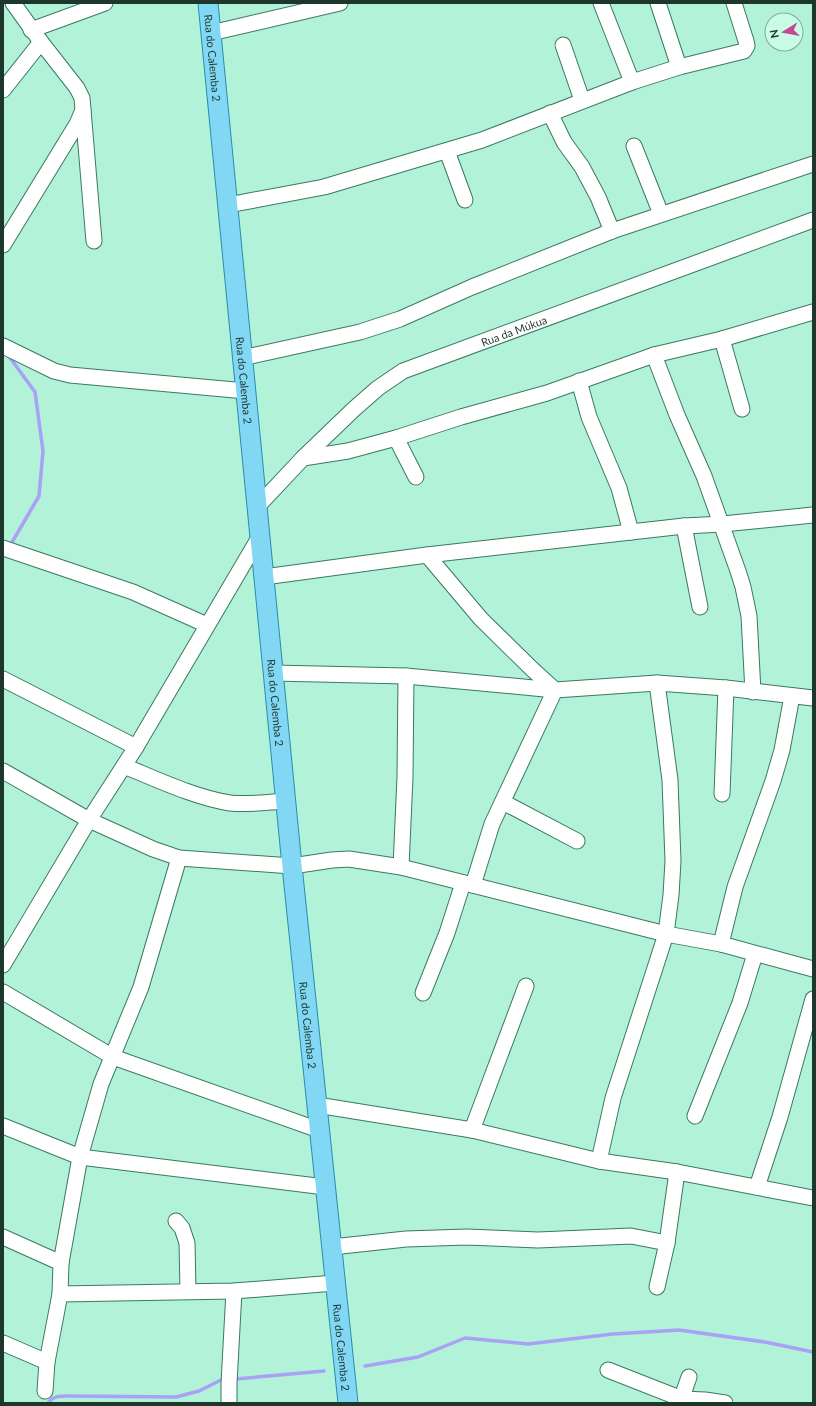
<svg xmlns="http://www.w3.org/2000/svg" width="816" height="1406" viewBox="0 0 816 1406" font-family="Lato,sans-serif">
  <rect width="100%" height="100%" fill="#b1f2d8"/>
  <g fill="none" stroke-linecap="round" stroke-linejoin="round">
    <path stroke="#a9a1f6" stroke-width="3.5" d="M8,355L35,392L43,451L39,496L11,544
      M365,1366L418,1357L465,1338L528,1344L613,1334L679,1330L765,1342L813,1352
      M236,1379L324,1371
      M48,1403C53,1396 60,1396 67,1396L176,1397L199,1391L221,1380"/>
    <defs>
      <g id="minor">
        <path d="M13,3L41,42L77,88L82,98L94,241"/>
        <path d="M601,3L632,82"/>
        <path d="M658,3L679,67"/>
        <path d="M31,30L105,3"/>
        <path d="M211,33L340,3"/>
        <path d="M563,45L582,100"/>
        <path d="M3,90L41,42"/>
        <path d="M550,113L564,142L582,167L598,197L612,231"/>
        <path d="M634,146L661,214"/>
        <path d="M447,151L465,200"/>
        <path d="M228,205L324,187L482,140L632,82L679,67L744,51L747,46L746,41L734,3"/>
        <path d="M3,245L77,124L83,110"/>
        <path d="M722,339L742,409"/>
        <path d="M3,346L54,371L70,375L246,391"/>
        <path d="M654,355L677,415L704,476L738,571L743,587L749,616L753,692"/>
        <path d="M242,358L360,332L400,319L472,287L612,231L813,164"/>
        <path d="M579,381L589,417L619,488L631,532"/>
        <path d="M396,438L416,477"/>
        <path d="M303,458L348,451L396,438L461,417L547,393L654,355L722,339L813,312"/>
        <path id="s1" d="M257,507L303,458L354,409L378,388L403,371L813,220"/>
        <path d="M684,526L700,607"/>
        <path d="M3,548L133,592L207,625"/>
        <path d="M427,555L481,619L532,669L555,690L492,824L473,885"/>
        <path d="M264,577L427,555L684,526L723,524L813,515"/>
        <path d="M273,673L406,676L555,690L657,683L726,688L813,698"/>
        <path d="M3,679L136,747"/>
        <path d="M124,766C156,779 196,798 230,803C248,805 268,802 286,801"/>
        <path d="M3,771L89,820L153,849L179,858L292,866L332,860L349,859L401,867L666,934L721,944L813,969"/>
        <path d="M722,794L726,688"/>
        <path d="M503,802L577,841"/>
        <path d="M401,867L405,777L406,676"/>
        <path d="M721,944L735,887L773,781L782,750L792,696"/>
        <path d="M3,965L89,820L136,747L260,536"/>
        <path d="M3,992L113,1057L319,1130"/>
        <path d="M423,993L447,933L463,883"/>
        <path d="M317,1105L472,1130L599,1161L677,1172L813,1198"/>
        <path d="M695,1116L740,1003L755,954"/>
        <path d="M3,1126L80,1157L325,1187"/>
        <path d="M472,1130L526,986"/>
        <path d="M599,1161L613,1098L666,934L671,895L673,861L670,780L657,683"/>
        <path d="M757,1187L780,1117L813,999"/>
        <path d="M176,1221L182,1228L187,1243L188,1291"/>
        <path d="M3,1237L61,1263"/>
        <path d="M332,1247L406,1239L467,1237L538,1240L631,1236L667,1243"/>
        <path d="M657,1287L667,1243L677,1172"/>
        <path d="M60,1294L234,1291L335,1283"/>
        <path d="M3,1343L47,1362"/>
        <path d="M608,1370L682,1399L705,1400L725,1403"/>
        <path d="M45,1391L47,1362L60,1294L61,1263L80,1157L101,1084L141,987L179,858"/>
        <path d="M229,1403V1383L234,1291"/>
        <path d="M680,1403L689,1377"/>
      </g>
      <g id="major">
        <path id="s2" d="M208,3L292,866L348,1403"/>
      </g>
    </defs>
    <use href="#minor" stroke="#3a7962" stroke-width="17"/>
    <use href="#major" stroke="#288eab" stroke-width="21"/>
    <use href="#minor" stroke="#fff" stroke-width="15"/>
    <use href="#major" stroke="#82d7f5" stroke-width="19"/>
  </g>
  <g text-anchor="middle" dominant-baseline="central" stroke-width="3.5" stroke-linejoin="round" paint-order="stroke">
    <g font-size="11" fill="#1d372d" stroke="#c9fce7">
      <text stroke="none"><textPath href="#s2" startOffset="55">Rua do Calemba 2</textPath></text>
      <text stroke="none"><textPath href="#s1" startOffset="318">Rua da Múkua</textPath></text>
      <text stroke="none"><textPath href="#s2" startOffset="379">Rua do Calemba 2</textPath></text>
      <text stroke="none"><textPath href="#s2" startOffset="703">Rua do Calemba 2</textPath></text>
      <text stroke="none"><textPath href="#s2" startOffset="1027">Rua do Calemba 2</textPath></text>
      <text stroke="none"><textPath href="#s2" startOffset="1351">Rua do Calemba 2</textPath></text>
    </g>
  </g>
  <rect width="816" height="1406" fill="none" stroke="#1d372d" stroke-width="8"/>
  <g transform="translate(784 32) rotate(259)"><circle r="19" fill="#c9fce7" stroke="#84ad9d"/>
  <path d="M0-3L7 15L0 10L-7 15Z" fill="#c74792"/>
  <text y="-6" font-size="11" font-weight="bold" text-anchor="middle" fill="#1d372d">N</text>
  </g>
</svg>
